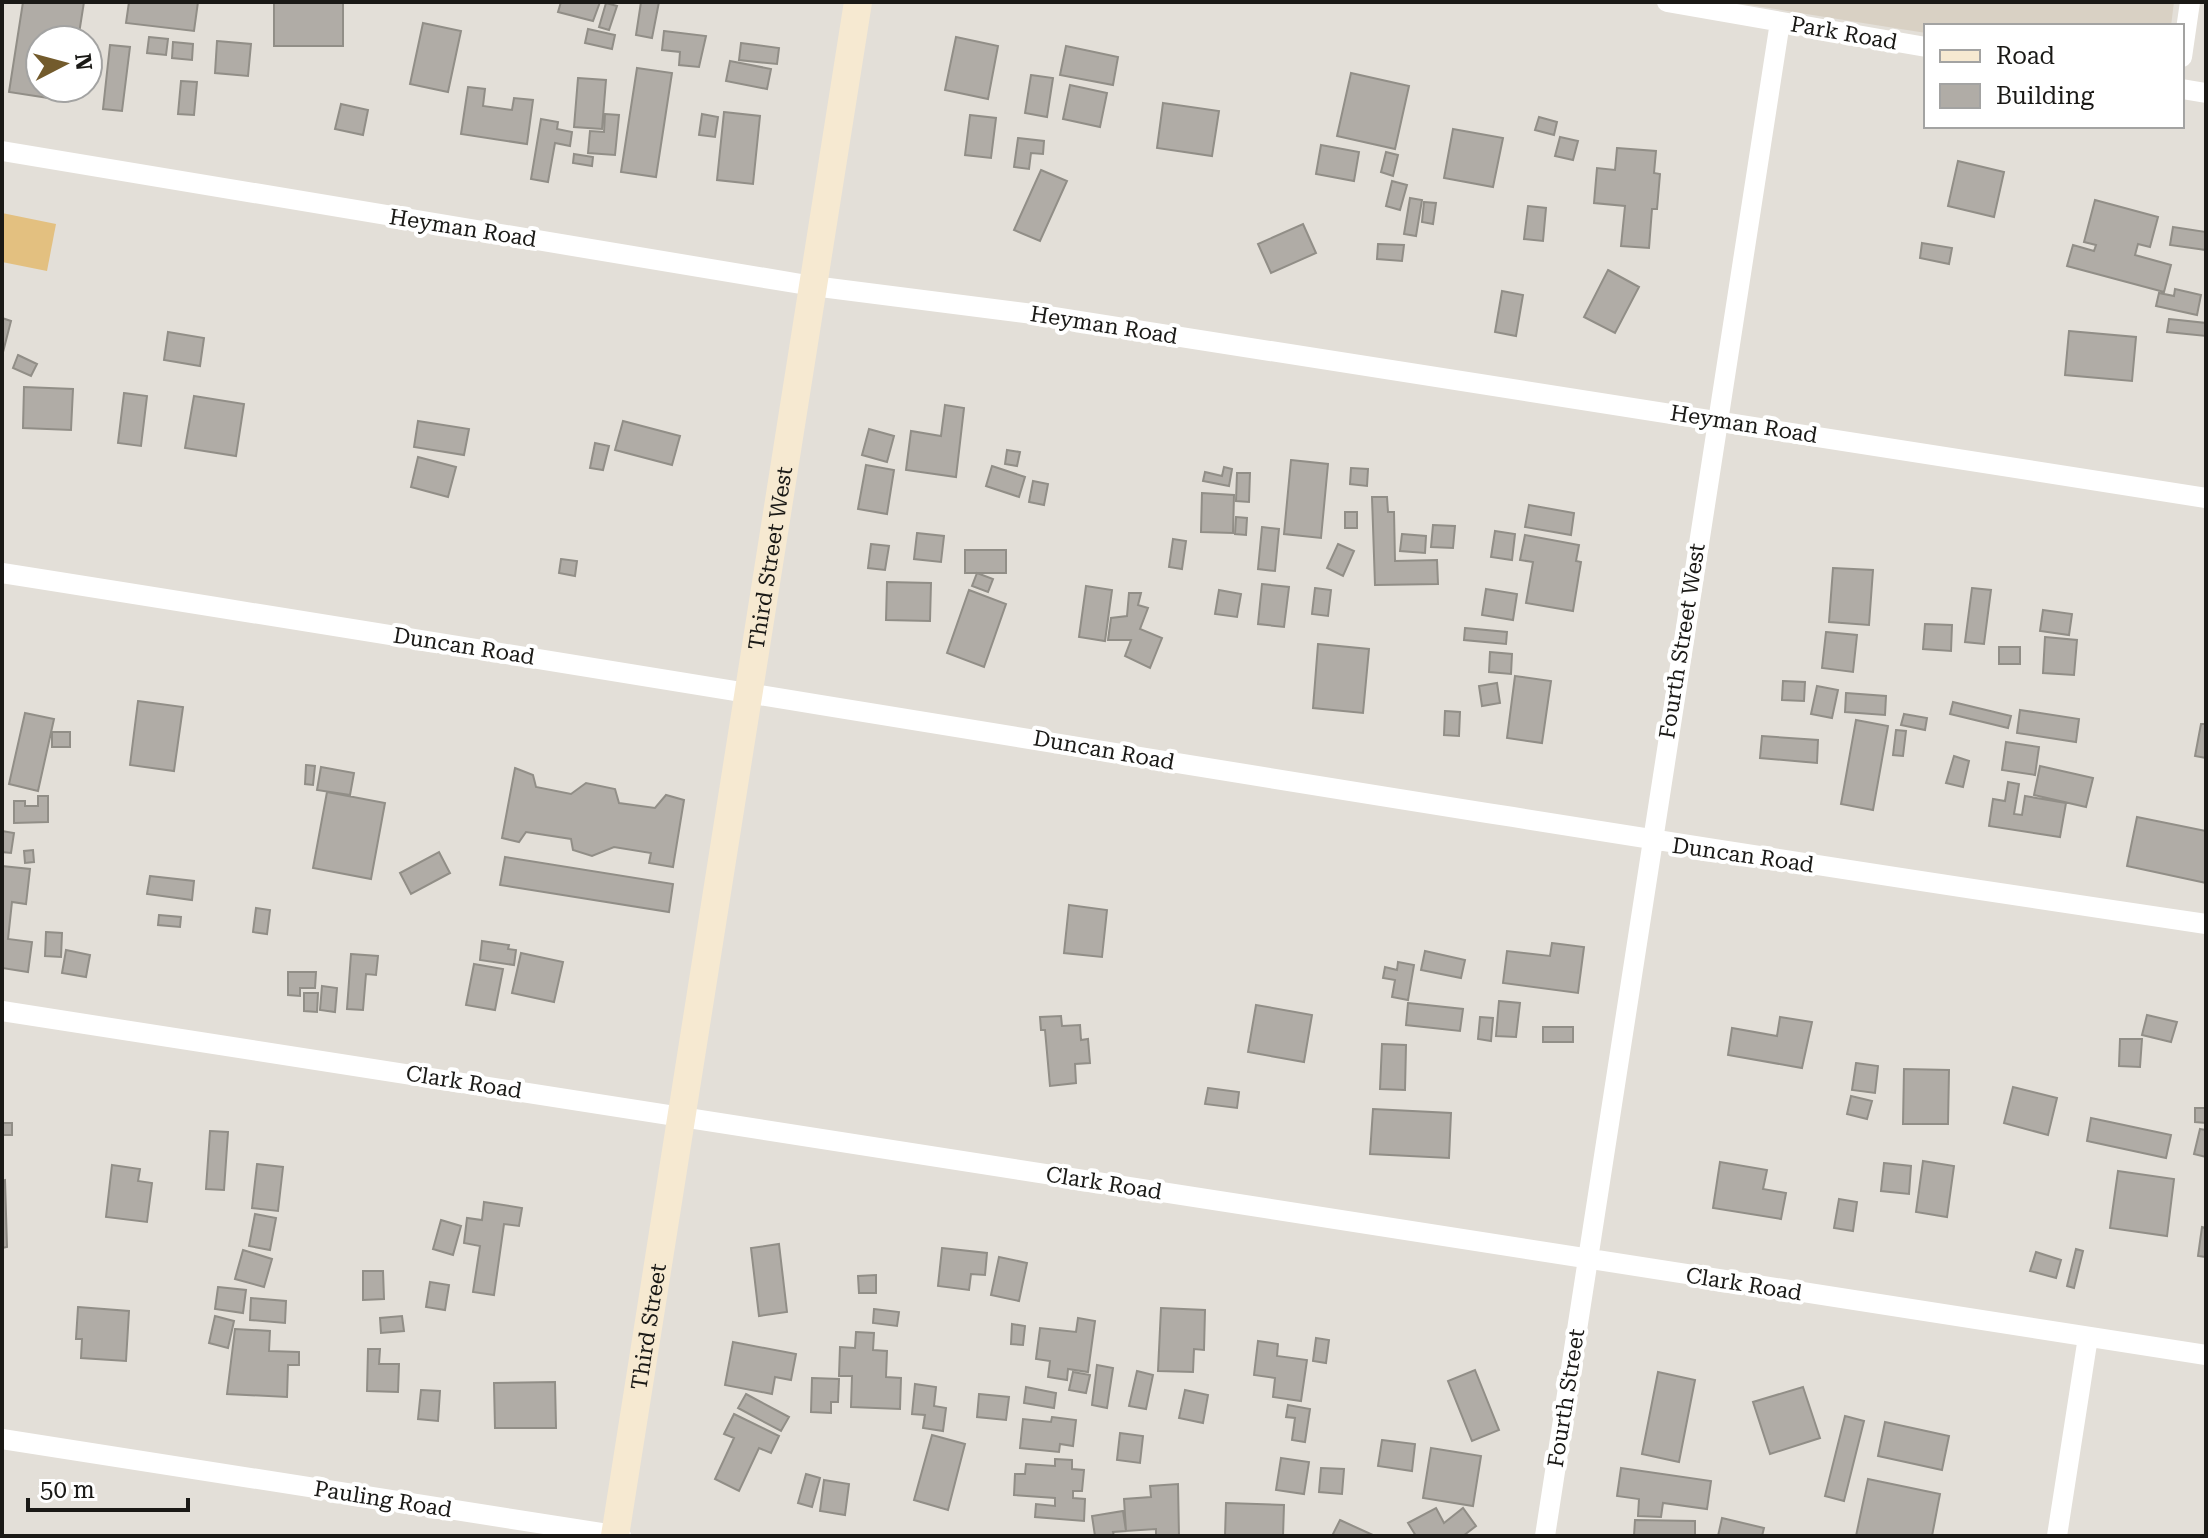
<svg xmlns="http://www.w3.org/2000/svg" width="2208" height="1538" viewBox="0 0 2208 1538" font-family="'Roboto Serif',serif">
  <rect width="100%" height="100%" fill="#e3dfd8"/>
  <path fill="#d9d1c4" d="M1731,2H2174L2171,26H1926V33Z"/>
  <path fill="#e3c080" d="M2,213L56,224L47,271L2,262Z"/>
  <path fill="#b0aca6" stroke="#918e87" stroke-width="2" d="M23,2H84L78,40H40V88H70L68,101L9,92Z
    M129,2H198L194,31L126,23Z
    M274,2H343V46H274Z
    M561,2H600L593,21L558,12Z
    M641,2H659L652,38L636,35Z
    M606,3L617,6L609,30L599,27Z
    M423,23L461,31L448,92L410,84Z
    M588,29L615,35L612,49L585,43Z
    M664,31L706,36L699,67L679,65L680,52L662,50Z
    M149,37L168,39L166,55L147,53Z
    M956,37L998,46L988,99L945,90Z
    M217,41L251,44L248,76L215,73Z
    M173,42L193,44L192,60L172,58Z
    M741,43L779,48L777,64L739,60Z
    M110,45L130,47L122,111L103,109Z
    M1066,46L1118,57L1113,85L1060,75Z
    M730,61L771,69L767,89L726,81Z
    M637,68L672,73L656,177L621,172Z
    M1351,73L1409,86L1395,149L1337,136Z
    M1031,75L1053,78L1047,117L1025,113Z
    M578,78L606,80L602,129L574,127Z
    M181,81L197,82L194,115L178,114Z
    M1070,85L1107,93L1100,127L1063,119Z
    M468,87L485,89L483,106L512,110L514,98L533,100L527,144L461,134Z
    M1163,103L1219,111L1212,156L1157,148Z
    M341,104L368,110L363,135L335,129Z
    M724,112L760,116L753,184L717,180Z
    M605,114L619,115L615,155L588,153L590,131L604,132Z
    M702,114L718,117L715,137L699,135Z
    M970,115L996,118L991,158L965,155Z
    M1539,117L1557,122L1554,135L1535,130Z
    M541,119L558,122L557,129L572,132L570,146L555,143L548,182L531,179Z
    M1453,129L1503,138L1493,187L1444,178Z
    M1560,137L1578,141L1573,160L1555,156Z
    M1018,138L1044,141L1043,154L1031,153L1029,169L1014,167Z
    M1321,145L1359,152L1354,181L1316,174Z
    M1617,148L1656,151L1654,173L1660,174L1657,209H1652L1649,248L1621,246L1625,206L1594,203L1597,168L1615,170Z
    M1386,152L1398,155L1393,176L1381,172Z
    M574,154L593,157L592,166L573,163Z
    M1958,161L2004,172L1994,217L1948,206Z
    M1041,170L1067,181L1040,241L1014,230Z
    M1392,181L1407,185L1400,210L1386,206Z
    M1410,198L1422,200L1416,236L1404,234Z
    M2095,200L2158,217L2150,247L2138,244L2135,255L2171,265L2164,292L2067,266L2073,245L2094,251L2096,245L2084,242Z
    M1424,202L1436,203L1433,224L1422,222Z
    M1528,206L1546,208L1543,241L1524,239Z
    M1303,224L1316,253L1271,273L1258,244Z
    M2173,227L2206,232V250L2170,245Z
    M1922,243L1952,248L1949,264L1920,258Z
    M1378,244L1404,245L1402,261L1377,259Z
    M1608,270L1639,287L1615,333L1584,317Z
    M2175,289L2201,295L2197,315L2156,306L2159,293L2174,296Z
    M1502,291L1523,295L1516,336L1495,332Z
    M2,318L11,321L2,356Z
    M2169,319L2206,323V336L2167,332Z
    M2069,331L2136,337L2132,381L2065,375Z
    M168,332L204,338L200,366L164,360Z
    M18,355L37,364L31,376L13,368Z
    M24,387L73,389L71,430L23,428Z
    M124,393L147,396L141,446L118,443Z
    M194,396L244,404L236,456L185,448Z
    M945,405L964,408L956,477L906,470L911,431L941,436Z
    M418,421L469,429L464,455L414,447Z
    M623,421L680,436L672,465L615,450Z
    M869,429L894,436L887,462L862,455Z
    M595,443L609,446L603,470L590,468Z
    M1007,450L1020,452L1017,466L1005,464Z
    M418,457L456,467L448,497L411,487Z
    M1291,460L1328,464L1321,538L1284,534Z
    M866,465L894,470L887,514L858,509Z
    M992,466L1025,477L1019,497L986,486Z
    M1224,467L1232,469L1229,486L1203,481L1205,472L1222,476Z
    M1351,468L1368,469L1367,486L1350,484Z
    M1237,473H1250L1249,502L1236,501Z
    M1033,481L1048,484L1044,505L1029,502Z
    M1202,493L1234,495L1233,533L1201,532Z
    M1372,497H1387L1388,512H1394L1395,561L1437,560L1438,584L1375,585Z
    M1529,505L1574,513L1571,535L1525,527Z
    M1345,512H1357V528H1345Z
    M1236,517L1247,518L1246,535L1235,534Z
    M1433,525L1455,526L1453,548L1431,547Z
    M1262,527L1279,529L1275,571L1258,569Z
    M1495,531L1515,534L1512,560L1491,557Z
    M917,533L944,536L941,562L914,559Z
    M1402,534L1426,536L1425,553L1400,551Z
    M1525,535L1579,545L1576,561L1581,562L1573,611L1526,603L1533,562L1520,560Z
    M1173,539L1186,541L1182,569L1169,567Z
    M871,544L889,546L885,570L868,568Z
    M1338,544L1354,551L1343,576L1327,568Z
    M965,550H1006V573H965Z
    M561,559L577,561L575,576L559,573Z
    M1833,568L1873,570L1869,625L1829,622Z
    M977,573L993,579L988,592L972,586Z
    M887,582L931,583L930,621L886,620Z
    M1262,584L1289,587L1284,627L1258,624Z
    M1086,586L1112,590L1105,641L1079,637Z
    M1315,588L1331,590L1328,616L1312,614Z
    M1972,588L1991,590L1984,644L1965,642Z
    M1486,589L1517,594L1513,620L1482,615Z
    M969,590L1006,604L984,667L947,653Z
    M1219,590L1241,594L1237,617L1215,614Z
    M1129,593H1141L1138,605L1148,608L1140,629L1162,638L1150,668L1125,656L1131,640H1108L1111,618L1127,616Z
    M2043,610L2072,614L2069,635L2040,631Z
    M1925,624L1952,625L1951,651L1923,649Z
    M1465,628L1507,632L1506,644L1464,640Z
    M1826,632L1857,635L1853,672L1822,668Z
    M2045,637L2077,640L2074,675L2043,673Z
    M1318,644L1369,649L1363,713L1313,708Z
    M1999,647H2020V664H1999Z
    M1490,652L1512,654L1511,674L1489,672Z
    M1515,676L1551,681L1542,743L1507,738Z
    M1783,681L1805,682L1804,701L1782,700Z
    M1497,683L1500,703L1482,706L1479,686Z
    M1817,686L1838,690L1832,718L1811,714Z
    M1846,693L1886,696L1885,715L1845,712Z
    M138,701L183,707L174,771L130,765Z
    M1953,702L2011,716L2008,728L1950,714Z
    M2020,710L2079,719L2076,742L2017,733Z
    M1445,711L1460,712L1459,736L1444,735Z
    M25,713L54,719L38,791L9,784Z
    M1904,714L1927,718L1925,730L1901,725Z
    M1856,720L1888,726L1873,810L1841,804Z
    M2201,724H2206V758L2195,756Z
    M1896,730L1906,731L1903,756L1893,755Z
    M52,732H70V747H52Z
    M1762,736L1818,740L1817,763L1760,758Z
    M2006,742L2039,747L2035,775L2002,770Z
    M1954,756L1969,761L1963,787L1946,783Z
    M306,765L315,766L313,785L305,784Z
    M2040,766L2093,778L2086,807L2034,795Z
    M321,767L354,773L350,795L317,790Z
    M515,768L533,775L536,787L571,794L586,783L615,789L619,803L655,808L666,795L684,800L673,867L649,863L651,853L614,847L592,856L573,850L571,839L526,832L519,842L502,838Z
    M2008,782L2019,784L2014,814L2022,815L2025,796L2066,803L2060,837L1989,826L1993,799L2005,801Z
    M327,792L385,803L371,879L313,868Z
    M38,796H48V822L14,823V801H25V806H38Z
    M2137,817L2206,831V883L2127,866Z
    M2,831L14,833L11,853L2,852Z
    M33,850L34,862L25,863L24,851Z
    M439,852L450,873L411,894L400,873Z
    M505,857L673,884L669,912L500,885Z
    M2,866L30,869L26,904L12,902L8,939L32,942L28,972L2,968Z
    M150,876L194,881L192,900L147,894Z
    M1069,905L1107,910L1102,957L1064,953Z
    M256,908L270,910L267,934L253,932Z
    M159,915L181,917L180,927L158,925Z
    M46,932L62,933L61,957L45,956Z
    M482,941L509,945L508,949L516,950L514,965L480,960Z
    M1552,943L1584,947L1578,993L1503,983L1507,951L1550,956Z
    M66,950L90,955L86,977L62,973Z
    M1425,951L1465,960L1461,978L1421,970Z
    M521,953L563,962L554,1002L512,993Z
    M351,954L378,956L376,975L366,974L363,1010L347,1009Z
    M1398,962L1414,965L1408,1000L1392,997L1395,980L1383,978L1385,967L1397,970Z
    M474,964L503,969L495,1010L466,1005Z
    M288,972H316L315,988H300V996L288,995Z
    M322,986L337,988L335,1012L320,1010Z
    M304,993H318L317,1012L304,1011Z
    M1499,1001L1520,1003L1516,1037L1496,1036Z
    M1408,1003L1463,1009L1460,1031L1406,1025Z
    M1256,1005L1312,1015L1304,1062L1248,1052Z
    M2147,1015L2177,1022L2171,1042L2142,1035Z
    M1061,1016L1062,1026L1080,1025L1081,1040L1088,1039L1090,1063L1075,1064L1076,1083L1050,1086L1045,1030H1041L1040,1017Z
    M1480,1017L1493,1018L1491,1041L1478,1039Z
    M1780,1017L1812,1022L1802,1068L1728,1055L1732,1028L1777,1036Z
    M1543,1027H1573V1042H1543Z
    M2120,1039H2142L2140,1067L2119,1066Z
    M1382,1044L1406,1045L1405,1090L1380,1089Z
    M1856,1063L1878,1066L1875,1093L1852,1090Z
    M1904,1069L1949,1070L1948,1124H1903Z
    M2013,1087L2057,1098L2048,1135L2004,1123Z
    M1208,1088L1239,1092L1237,1108L1205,1104Z
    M1851,1096L1872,1101L1867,1119L1847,1114Z
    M2195,1108H2206V1123L2195,1122Z
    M1373,1109L1451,1113L1449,1158L1370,1154Z
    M2091,1118L2171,1135L2166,1158L2087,1141Z
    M2,1123H12V1135H2Z
    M2200,1129L2206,1130V1157L2194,1154Z
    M210,1131L228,1132L224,1190L206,1189Z
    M1923,1161L1954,1166L1947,1217L1916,1212Z
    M1720,1162L1767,1170L1763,1189L1786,1193L1781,1219L1713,1208Z
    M1884,1163L1911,1166L1909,1194L1881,1191Z
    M257,1164L283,1167L278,1211L252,1208Z
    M112,1165L140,1169L138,1181L152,1183L147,1222L106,1217Z
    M2118,1171L2174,1179L2167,1236L2110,1228Z
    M5,1180L7,1247L2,1248V1181Z
    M1839,1199L1857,1202L1853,1231L1834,1228Z
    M484,1202L522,1208L519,1226L504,1224L494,1295L473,1292L480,1246L464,1243L467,1218L482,1220Z
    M255,1214L276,1218L270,1250L249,1246Z
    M441,1220L461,1226L453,1255L433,1249Z
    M2202,1227L2206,1228V1257L2198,1256Z
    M779,1244L787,1312L759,1316L751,1248Z
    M942,1248L987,1253L985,1275L971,1274L969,1290L938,1286Z
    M2076,1249L2083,1251L2074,1288L2067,1286Z
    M243,1250L272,1259L264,1287L235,1279Z
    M2036,1252L2061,1260L2056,1278L2030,1271Z
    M999,1257L1027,1263L1019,1301L991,1295Z
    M363,1271H383L384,1299L363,1300Z
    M876,1275V1293H859L858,1276Z
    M430,1282L449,1285L445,1310L426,1307Z
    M218,1287L246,1290L243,1313L215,1309Z
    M251,1298L286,1301L285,1323L250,1320Z
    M78,1307L129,1311L126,1361L81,1358L82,1339H76Z
    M1161,1308L1205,1310L1204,1350L1194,1349L1193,1372L1158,1371Z
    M874,1309L899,1312L897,1326L873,1323Z
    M215,1316L234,1321L228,1348L209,1343Z
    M402,1316L404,1331L381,1333L380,1318Z
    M1078,1318L1095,1321L1088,1372L1068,1369L1067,1380L1048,1377L1050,1361L1036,1359L1040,1328L1076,1332Z
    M1012,1324L1025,1326L1023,1345L1011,1344Z
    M235,1329L270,1331L269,1351L299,1352V1365H288L287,1397L227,1394Z
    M856,1332L874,1333L873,1350L887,1351L886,1377L901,1378L900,1409L851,1407L852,1376H839L840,1347L855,1348Z
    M1316,1338L1329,1340L1326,1363L1313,1361Z
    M1258,1341L1278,1344L1277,1356L1307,1360L1301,1401L1273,1397L1275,1378L1254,1375Z
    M733,1342L796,1354L791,1380L775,1377L772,1394L725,1385Z
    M368,1349H380L379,1364H399L398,1392L367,1391Z
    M1097,1365L1113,1368L1107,1408L1092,1405Z
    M1475,1370L1499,1430L1472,1441L1448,1381Z
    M1137,1371L1153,1375L1146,1409L1129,1406Z
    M1073,1372L1090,1375L1086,1393L1069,1390Z
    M1658,1372L1695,1380L1679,1462L1642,1454Z
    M812,1378L839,1379L838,1402H831V1413L811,1412Z
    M555,1382L556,1428H495L494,1383Z
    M915,1384L936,1387L934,1406L946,1408L943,1431L923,1428L925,1415L912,1414Z
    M1026,1387L1056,1393L1054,1408L1024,1403Z
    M1803,1387L1820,1438L1770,1454L1753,1402Z
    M421,1390L440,1391L438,1421L418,1419Z
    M1185,1390L1208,1395L1203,1423L1179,1418Z
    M746,1394L789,1417L781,1431L738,1408Z
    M979,1394L1009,1397L1006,1420L977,1417Z
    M1288,1405L1310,1409L1305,1442L1292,1440L1295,1418L1286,1417Z
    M734,1414L779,1436L771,1453L759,1448L739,1491L715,1479L734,1438L724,1434Z
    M1845,1416L1864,1421L1844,1501L1825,1496Z
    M1052,1417L1076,1420L1073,1446L1060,1444L1059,1452L1020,1448L1023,1419L1051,1422Z
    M1885,1422L1949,1436L1942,1470L1878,1456Z
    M1120,1433L1143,1436L1140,1463L1117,1460Z
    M932,1435L965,1444L948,1510L914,1500Z
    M1382,1440L1415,1444L1412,1471L1378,1466Z
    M1431,1448L1481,1456L1473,1506L1423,1498Z
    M1281,1458L1309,1462L1304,1494L1276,1490Z
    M1055,1459L1072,1460V1469L1084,1470L1082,1491H1073V1498L1085,1499L1084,1521L1035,1517L1036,1504L1055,1506V1498L1014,1495L1015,1474H1025L1026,1464L1055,1466Z
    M1321,1468L1344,1469L1342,1494L1319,1492Z
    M1621,1468L1711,1481L1707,1509L1663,1503L1661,1517L1638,1516L1639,1499L1617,1496Z
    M806,1474L820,1478L812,1507L798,1503Z
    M1868,1479L1940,1494L1932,1536H1856Z
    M824,1480L849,1484L845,1515L820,1511Z
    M1178,1484L1179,1536H1156V1529L1126,1531L1124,1499L1151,1497L1150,1486Z
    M1226,1503L1284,1505L1283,1536H1225Z
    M1436,1508L1444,1523L1463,1508L1476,1526L1463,1536H1416L1408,1523Z
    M1123,1511L1126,1531L1113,1532L1114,1536H1095L1092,1516Z
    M1722,1518L1764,1528L1762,1536H1718Z
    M1340,1520L1375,1536H1332Z
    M1635,1520L1695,1521V1536H1634Z"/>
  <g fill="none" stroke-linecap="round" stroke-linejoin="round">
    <path stroke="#fff" stroke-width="20" d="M1667,2L1926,47
      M2182,57L2190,2
      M2182,89L2206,93
      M2,151L813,286L1041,315L2206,498
      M2,573C737,689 1470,815 2206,924
      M2,1011L2206,1355
      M2,1439L621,1536
      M1545,1536L1780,22
      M2057,1536L2088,1337"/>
    <path stroke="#f6e9d1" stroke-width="28" id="s1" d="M615,1536L858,2"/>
  </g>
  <g text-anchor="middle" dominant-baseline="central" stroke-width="8" stroke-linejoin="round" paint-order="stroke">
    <g font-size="22" fill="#1a1916" stroke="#fff">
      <text transform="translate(1844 33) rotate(10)">Park Road</text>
      <text transform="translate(463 228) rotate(9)">Heyman Road</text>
      <text transform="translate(1104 325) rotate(9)">Heyman Road</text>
      <text transform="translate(1744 424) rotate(9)">Heyman Road</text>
      <text stroke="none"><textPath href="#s1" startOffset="990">Third Street West</textPath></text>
      <text transform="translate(1682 641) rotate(-81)">Fourth Street West</text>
      <text transform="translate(464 646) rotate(9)">Duncan Road</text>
      <text transform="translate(1104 750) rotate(10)">Duncan Road</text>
      <text transform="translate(1743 855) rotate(8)">Duncan Road</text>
      <text transform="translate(464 1082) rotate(9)">Clark Road</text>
      <text transform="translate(1104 1183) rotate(9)">Clark Road</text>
      <text transform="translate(1744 1284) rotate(9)">Clark Road</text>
      <text stroke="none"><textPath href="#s1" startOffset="212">Third Street</textPath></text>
      <text transform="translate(1566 1398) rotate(-81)">Fourth Street</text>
      <text transform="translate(383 1499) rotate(9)">Pauling Road</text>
    </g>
  </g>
  <rect width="2208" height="1538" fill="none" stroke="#1a1916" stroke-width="8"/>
  <rect x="1924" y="24" width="260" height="104" fill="#ffffff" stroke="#a3a3a2" stroke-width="2"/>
  <rect x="1940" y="50" width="40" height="12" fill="#f6e9d1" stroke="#a3a3a2" stroke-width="2"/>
  <text x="1996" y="64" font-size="24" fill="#1a1916">Road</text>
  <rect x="1940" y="84" width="40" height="24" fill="#b0aca6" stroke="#a3a3a2" stroke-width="2"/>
  <text x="1996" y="104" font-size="24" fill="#1a1916">Building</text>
  <g transform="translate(64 64) rotate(84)"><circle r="38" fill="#ffffff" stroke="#a3a3a2" stroke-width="2"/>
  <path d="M0-6L14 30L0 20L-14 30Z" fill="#735b2c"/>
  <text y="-12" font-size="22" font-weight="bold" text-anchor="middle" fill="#1a1916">N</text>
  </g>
  <path d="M28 1498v12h160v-12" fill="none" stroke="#1a1916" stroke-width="4"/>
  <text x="40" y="1498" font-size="24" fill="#1a1916" stroke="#ffffff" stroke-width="6" paint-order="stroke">50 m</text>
</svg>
